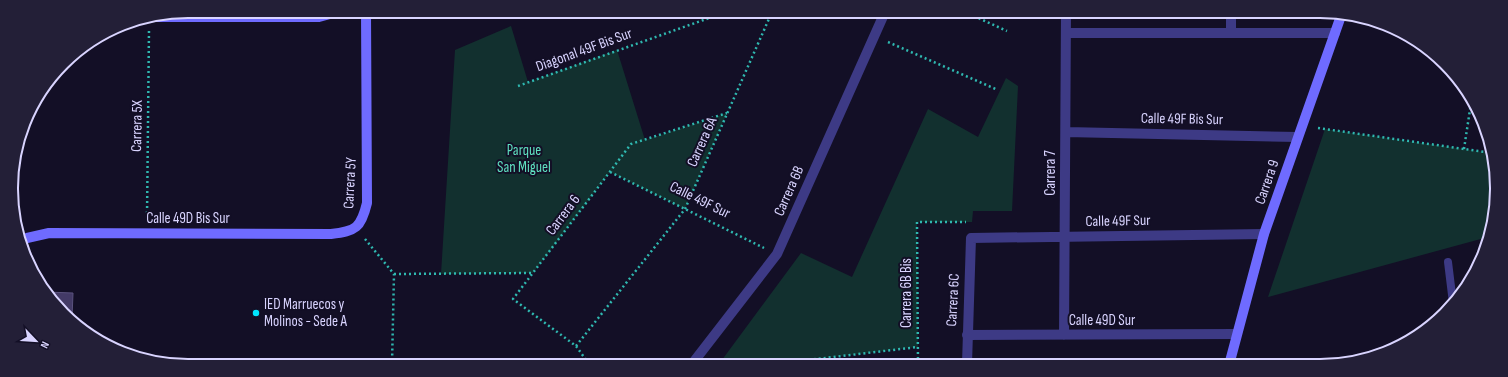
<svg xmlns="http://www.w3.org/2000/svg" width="1508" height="377" viewBox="0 0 1508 377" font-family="'Sofia Sans Condensed',sans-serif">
  <rect width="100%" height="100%" fill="#130f26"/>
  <path fill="#12302f" d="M511,26L528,82L617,50L645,140L727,113L685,209L610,172L533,273L441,274L455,50Z
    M1006,78L1018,86L1012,211H973L972,222H917L918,347L774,364H719L801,253L852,277L928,109L978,137Z
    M1325,129L1492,153L1495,212L1488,237L1268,297Z"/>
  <path fill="#433a66" stroke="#5a527e" d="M46,292L73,293L72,318L48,297Z"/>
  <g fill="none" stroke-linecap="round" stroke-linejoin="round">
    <path stroke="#2fb8b0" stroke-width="2.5" stroke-dasharray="2 3" stroke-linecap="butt" d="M965,12L1007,31
      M888,42L998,90
      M518,86L726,12
      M1318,128L1492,153
      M1464,149L1471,103
      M610,172L764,248
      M147,218L149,29
      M365,239L394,274L392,364
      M394,274L532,273
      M576,346L685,209L772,12
      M589,364L576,346L513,299L631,144L727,113
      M774,364L918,347
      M918,364L917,222H966"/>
    <path stroke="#3d3a85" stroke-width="8" d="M1448,262L1453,303"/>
    <path stroke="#3d3a85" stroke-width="10" d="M1231,12V33
      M1066,33H1335
      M1066,132L1298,137
      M967,335L1236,334
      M1064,335L1066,12
      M692,364L777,254L885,12
      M967,364L971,238L1264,234"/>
    <path stroke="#6f6bff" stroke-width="10" d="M157,17H319L341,11
      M20,241L27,238L49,233L331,234C356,231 361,228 367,203L366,11
      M1229,365L1264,234L1342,13"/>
  </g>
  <circle fill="#00e5ff" stroke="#130f26" stroke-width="1.5" cx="256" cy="313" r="4"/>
  <g text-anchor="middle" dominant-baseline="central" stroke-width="4" stroke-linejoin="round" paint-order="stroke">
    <g font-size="15" fill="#d9d4ff" stroke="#130f26">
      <text transform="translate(584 50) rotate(-20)">Diagonal 49F Bis Sur</text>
      <text transform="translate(1182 119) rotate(1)">Calle 49F Bis Sur</text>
      <text transform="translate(137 126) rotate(-89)">Carrera 5X</text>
      <text transform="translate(702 142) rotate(-66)">Carrera 6A</text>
      <text transform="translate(1050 173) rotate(-90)">Carrera 7</text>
      <text transform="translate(1267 182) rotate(-71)">Carrera 9</text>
      <text transform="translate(350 183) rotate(-87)">Carrera 5Y</text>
      <text transform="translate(789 191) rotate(-66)">Carrera 6B</text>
      <text transform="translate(700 200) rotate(26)">Calle 49F Sur</text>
      <text transform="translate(563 215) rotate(-53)">Carrera 6</text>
      <text x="188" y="218">Calle 49D Bis Sur</text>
      <text transform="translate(1118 221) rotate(-1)">Calle 49F Sur</text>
      <text transform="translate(906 293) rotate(-90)">Carrera 6B Bis</text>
      <text transform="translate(953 300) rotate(-87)">Carrera 6C</text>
      <text x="1102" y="320">Calle 49D Sur</text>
    </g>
    <g font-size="15" fill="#5fe0c0" stroke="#130f26">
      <text x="524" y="150">Parque<tspan x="524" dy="17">San Miguel</tspan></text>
    </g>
    <g font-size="15" fill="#d9d4ff" stroke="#130f26" text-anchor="start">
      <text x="264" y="304">IED Marruecos y<tspan x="264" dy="17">Molinos - Sede A</tspan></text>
    </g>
  </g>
  <path d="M0 0H1508V377H0ZM188 18H1320A170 170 0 0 1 1490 188V189A170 170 0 0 1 1320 359H188A170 170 0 0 1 18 189V188A170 170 0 0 1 188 18Z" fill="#231f37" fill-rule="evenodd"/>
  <path fill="none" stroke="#d9d4ff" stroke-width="2" d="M188 18H1320A170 170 0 0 1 1490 188V189A170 170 0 0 1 1320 359H188A170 170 0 0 1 18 189V188A170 170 0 0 1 188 18Z"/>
  <g transform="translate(36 341) rotate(115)" stroke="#130f26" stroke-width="3" paint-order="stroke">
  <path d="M0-3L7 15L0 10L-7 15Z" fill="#d9d4ff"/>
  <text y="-6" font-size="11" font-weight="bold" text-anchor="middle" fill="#d9d4ff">N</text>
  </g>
</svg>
